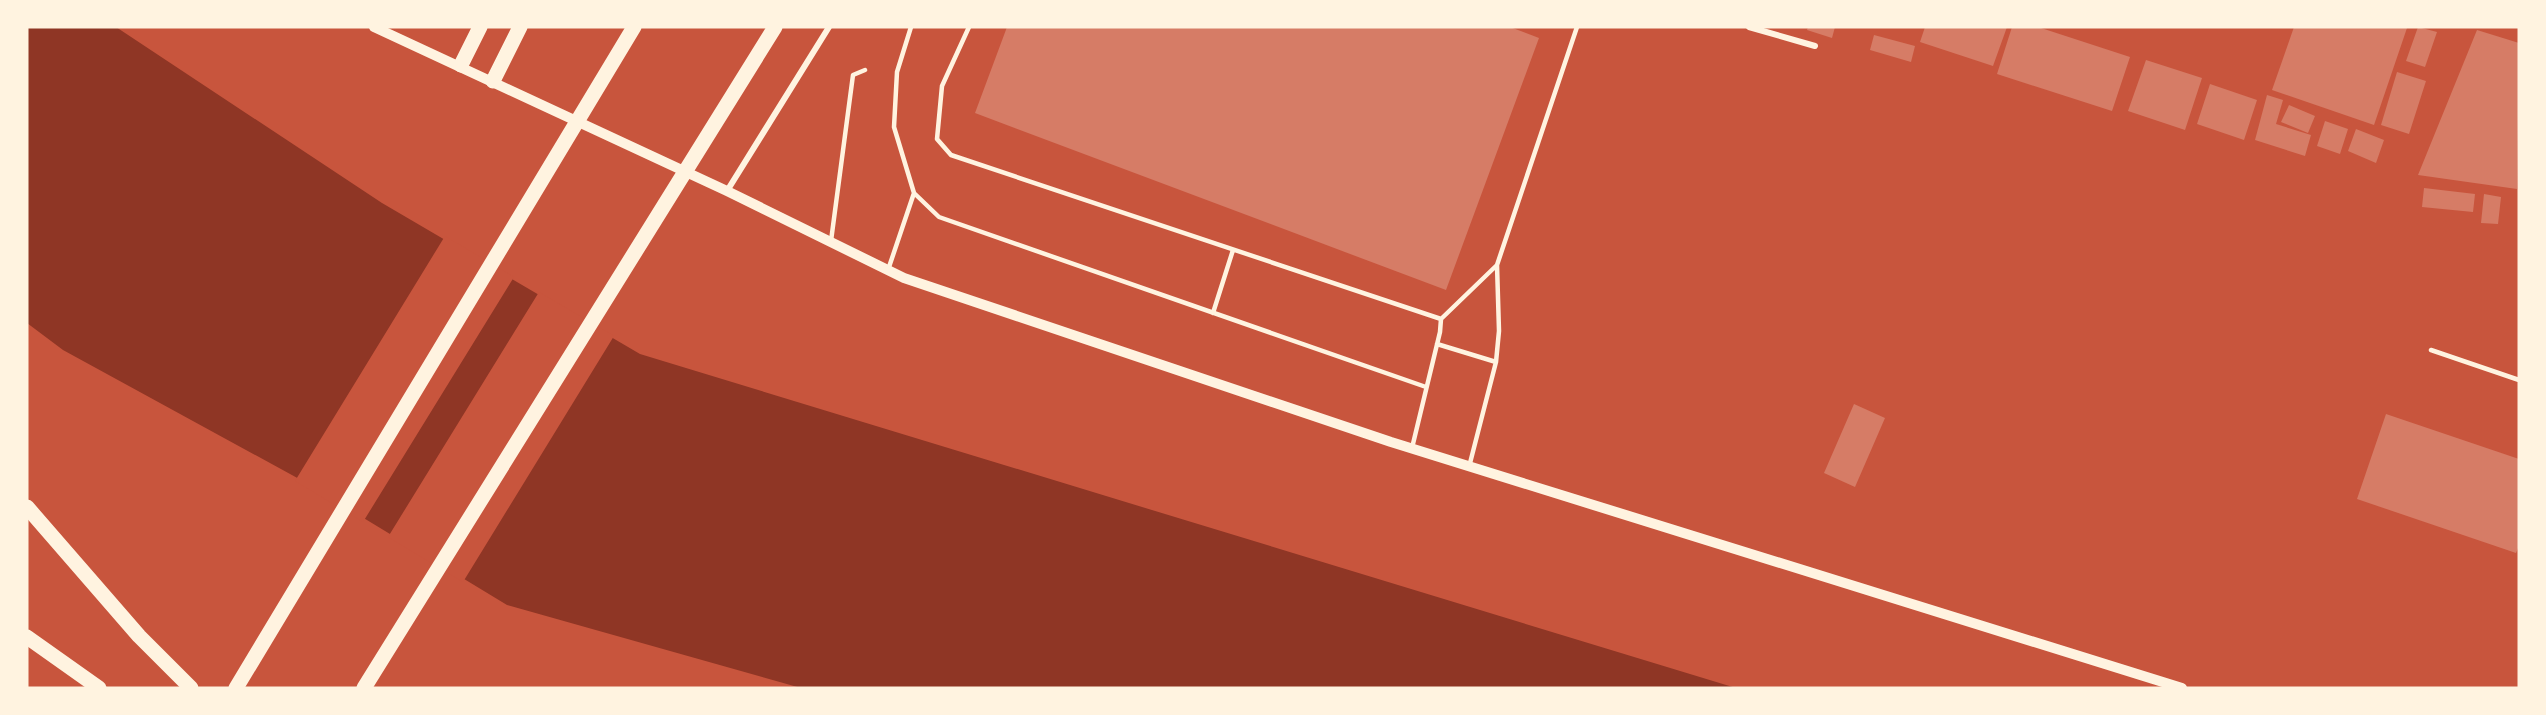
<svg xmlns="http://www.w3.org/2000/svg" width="2546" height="715" font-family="Jost,sans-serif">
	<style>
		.water { fill: #8f3625 }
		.pier { fill: #c8553d }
		.building { fill: #d67c66 }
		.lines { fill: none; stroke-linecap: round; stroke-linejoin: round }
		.service { stroke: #fff3e0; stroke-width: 4.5 }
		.minor { stroke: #fff3e0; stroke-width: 6 }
		.tertiary { stroke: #fff3e0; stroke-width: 10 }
		.primary { stroke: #fff3e0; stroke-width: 15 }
	</style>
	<rect width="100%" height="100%" fill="#c8553d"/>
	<path class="water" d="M27 27H116L382 203 640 354 1736 688H801L507 605 301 480 63 350 27 323Z"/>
	<path class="pier" d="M445 236 514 277 363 522 295 481Z
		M539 292 614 336 463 582 388 537Z"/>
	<path class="building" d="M1007 27H1510L1539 38 1446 290 975 113Z
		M1808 27H1835L1832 38 1807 30Z
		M1925 27H2007L1993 66 1920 42Z
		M2012 27H2038L2130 57 2112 111 1997 74Z
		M2294 27 2407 28 2374 125 2272 90Z
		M2418 27 2437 32 2425 67 2406 61Z
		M2477 30 2519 43 2517 189 2418 175Z
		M1874 35 1915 46 1911 62 1870 50Z
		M2146 60 2202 78 2185 130 2128 111Z
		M2397 72 2426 81 2409 134 2381 125Z
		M2210 84 2257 100 2244 140 2197 124Z
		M2267 95 2283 100 2276 124 2311 135 2305 156 2255 140Z
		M2289 105 2315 116 2308 133 2281 122Z
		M2325 121 2348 129 2340 154 2317 146Z
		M2356 129 2384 140 2376 163 2348 151Z
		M2424 188 2475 194 2473 212 2422 207Z
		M2484 194 2501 197 2498 224 2481 223Z
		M1854 404 1885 418 1855 487 1824 473Z
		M2386 414 2519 459V546L2516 553 2357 499Z"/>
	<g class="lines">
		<path class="service" d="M969 27 942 86 937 139 951 155 1441 319
			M914 193 939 217 1426 387
			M831 241 853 75 865 70
			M888 270 914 193 894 127 897 72 911 27
			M1213 313 1233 250
			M1437 344 1496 362
			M2431 350 2519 380
			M1412 448 1440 332 1441 319 1497 265
			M1469 467 1496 362 1499 331 1497 265 1577 27"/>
		<path class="minor" d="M1749 27 1815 46
			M727 191 829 27"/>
		<path class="tertiary" d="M374 27 727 191 904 278 1391 442 2182 688"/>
		<path class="primary" d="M461 65 480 27
			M493 81 520 27
			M27 507 139 636 191 688
			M27 637 99 688
			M236 688 634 27
			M364 688 775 27"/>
	</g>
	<rect width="2546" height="715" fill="none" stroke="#fff3e0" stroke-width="57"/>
</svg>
